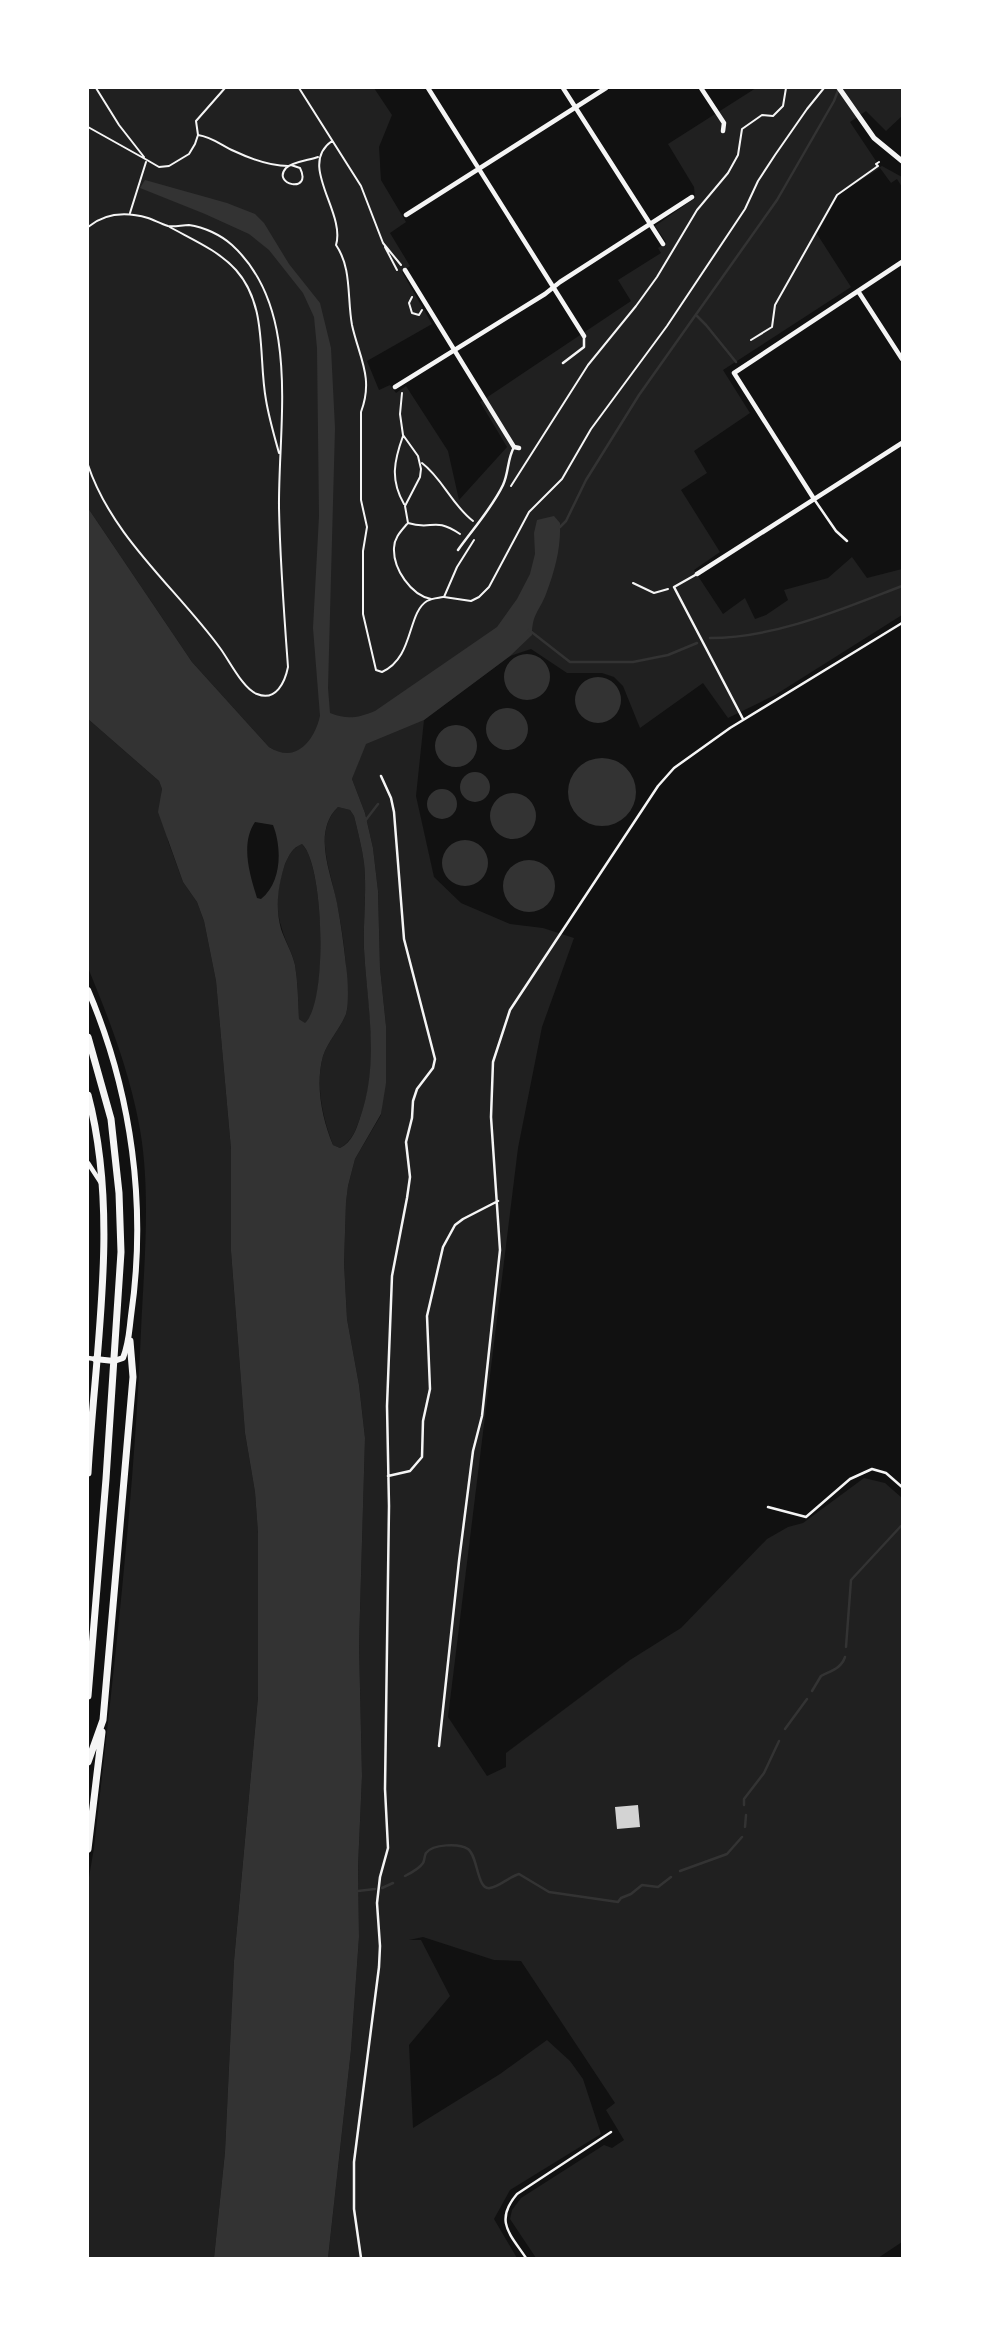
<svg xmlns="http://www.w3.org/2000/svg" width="990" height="2346" font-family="'Titillium Web',sans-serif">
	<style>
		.green { fill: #202020 }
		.water { fill: #333; fill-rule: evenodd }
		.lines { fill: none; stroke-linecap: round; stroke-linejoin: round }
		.stream { stroke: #333; stroke-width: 2.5 }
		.building { fill: #d3d3d3 }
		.path { stroke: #f5f5f5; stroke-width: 2 }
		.service { stroke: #f5f5f5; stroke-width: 2.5 }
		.minor { stroke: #f5f5f5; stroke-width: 4.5 }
		.tertiary { stroke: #f5f5f5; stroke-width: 5 }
		.secondary { stroke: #f5f5f5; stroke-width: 6 }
		.trunk { stroke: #f5f5f5; stroke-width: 7 }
	</style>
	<rect width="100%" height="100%" fill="#111"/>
	<path class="green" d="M88 88H374L392 115 379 147 381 180 406 222 390 233 410 266 402 272 432 324 367 361 379 390 390 385 396 393 406 386 448 451 459 500 507 447 480 402 631 301 618 280 661 253 658 248 666 242 655 226 695 198 694 187 668 144 756 88H902V116L886 131 866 111 850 122 880 167 882 166 902 177V187L897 179 891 183 880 168 839 194 817 234 851 287 723 370 750 413 694 451 707 473 681 490 720 552 694 570 723 614 745 598 755 619 766 615 788 600 784 590 828 578 852 557 867 578 902 569V615L775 695 728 718 703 683 640 728 623 686 614 677 602 673H567L531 649 510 656 424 720 416 796 434 877 461 903 510 924 543 928 574 938 542 1027 518 1148 448 1717 487 1776 506 1767V1753L630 1660 681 1628 767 1539 788 1527 803 1523 864 1478 885 1483 902 1498V2242L878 2258H536L510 2219 512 2210 521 2198 604 2145 612 2148 624 2140 606 2110 615 2103 521 1961 494 1960 423 1937 409 1940H421L450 1996 409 2045 413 2128 500 2074 547 2040 570 2061 583 2079 601 2134 510 2190 494 2219 517 2258H328L351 2050 359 1937 358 1867 362 1776 359 1645 365 1438 359 1385 347 1319 344 1263 346 1202 348 1186 355 1159 381 1115 386 1026 380 968 378 891 373 848 365 813 352 779 365 744 280 754 269 747 192 662 88 508Z
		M88 719 159 781 162 789 161 798 168 841 183 882 197 902 204 921 216 981 231 1149V1251L245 1433 255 1492 258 1533V1697L234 1961 225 2152 214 2258H88V1883L94 1848C113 1676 134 1504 141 1331 144 1263 152 1186 138 1119 128 1068 108 1016 88 968Z
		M338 807 350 810 354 816C358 832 362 848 364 863 367 891 363 921 364 949 367 1006 381 1062 360 1118 356 1130 352 1141 340 1148L333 1145C323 1119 315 1085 323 1056 328 1041 340 1029 346 1014 348 1008 347 1000 347 993 347 956 341 919 332 882 326 857 317 828 338 807Z
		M302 844C324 864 328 1003 306 1024L299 1019C298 1001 298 984 295 965 292 952 285 941 282 929 275 909 277 889 283 870 287 859 290 849 302 844Z"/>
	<path class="water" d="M145 180 227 203 255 214 264 223 289 264 320 303 331 348 335 428 328 688 330 713C348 720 357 718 375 711L497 627 517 599 530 574 535 554 534 533 537 520 554 516 560 523C561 548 555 570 546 594 539 612 532 614 532 635L510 656 424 720 366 744 352 779 365 813 373 848 378 891 380 968 386 1026V1083L381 1114 355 1159 348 1186 346 1202 344 1263 347 1319 359 1385 365 1438 359 1645 362 1776 358 1867 359 1937 351 2050 328 2258H214L225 2152 234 1961 258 1697V1533L255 1492 245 1433 231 1251V1149L216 981 204 921 197 902 183 882 158 812 162 789 159 781 88 719V508L192 662 269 747C295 764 314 742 320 716L313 628 319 516 317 348 314 317 303 293 269 250 249 234 205 214 140 188ZM338 807 350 810 354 816C358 832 362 848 364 863 367 891 363 921 364 949 367 1006 380 1062 360 1118 356 1130 352 1142 340 1148L333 1145C322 1119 315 1085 323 1056 328 1041 340 1029 346 1014 349 1005 348 977 346 966 344 946 341 924 337 903 331 873 312 832 338 807ZM255 822 273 825C282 848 282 882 261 899L257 898C250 875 240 844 255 822ZM302 844C324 864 328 1003 305 1023L299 1019C298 1001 298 983 295 965 292 952 285 941 281 929 275 907 278 886 285 864 289 855 292 848 302 844Z
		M504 677a23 23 0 1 1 46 0a23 23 0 1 1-46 0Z
		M575 700a23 23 0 1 1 46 0a23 23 0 1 1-46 0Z
		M486 729a21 21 0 1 1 42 0a21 21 0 1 1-42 0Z
		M435 746a21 21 0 1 1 42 0a21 21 0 1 1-42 0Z
		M568 792a34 34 0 1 1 68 0a34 34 0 1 1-68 0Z
		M460 787a15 15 0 1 1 30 0a15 15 0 1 1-30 0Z
		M427 804a15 15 0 1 1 30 0a15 15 0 1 1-30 0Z
		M490 816a23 23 0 1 1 46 0a23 23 0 1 1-46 0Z
		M442 863a23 23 0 1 1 46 0a23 23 0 1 1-46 0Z
		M503 886a26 26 0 1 1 52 0a26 26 0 1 1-52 0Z"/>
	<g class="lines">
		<path class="stream" d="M697 316 706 325 736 362
			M560 527 566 521 586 480 639 395 777 200 834 101 839 88
			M529 630 570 662H633L668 655 697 643
			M710 638C776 638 842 609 902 586
			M365 821 378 804
			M846 1647 851 1580 901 1526
			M812 1691 821 1676C830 1671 841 1669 845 1657
			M785 1729 807 1699
			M744 1805V1799L764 1773 779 1741
			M745 1827 746 1815
			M680 1871 727 1854 742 1837
			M405 1876C411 1873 419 1869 423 1863 425 1860 424 1856 426 1853 433 1844 459 1843 468 1849 478 1856 477 1891 490 1888 499 1887 509 1877 519 1874L549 1892 618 1902 621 1898 631 1894 642 1885 658 1887 671 1877
			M382 1888 393 1883
			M358 1891 375 1889"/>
	</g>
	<path class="building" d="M638 1805 640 1827 617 1829 615 1807Z"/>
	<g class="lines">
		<path class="path" d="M96 88 119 125 144 157
			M299 88 361 186 383 243 401 265
			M88 127 147 160 159 167 169 166 189 154 195 144 198 135 196 121 225 88
			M198 135C212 137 221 145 234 151 251 159 270 166 288 166
			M332 141C297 165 346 212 336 245 352 268 347 298 352 325 359 357 374 378 361 412V500L367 527 363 551V614L376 670 382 672C414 658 407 613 427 601 432 598 438 598 443 597
			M291 165 300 168C313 194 271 185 286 168 292 162 310 160 318 157
			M130 213 146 162
			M168 226C191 239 218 250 236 270 268 306 258 357 266 400 269 418 274 435 279 453
			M88 227C105 213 127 212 148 218 154 220 161 224 168 226 175 227 182 225 189 225 204 227 221 235 232 245 302 309 278 423 279 508 280 561 284 614 288 667 285 682 276 702 257 694 243 689 229 660 220 648 176 588 112 537 88 465
			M385 247 397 270
			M412 297 409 303 412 313 419 315 422 310
			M751 340 772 327 775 305 837 195 878 166 876 164 879 162
			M402 393 400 414 403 435 418 456 421 469 420 477 405 506 408 523C433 531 433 516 460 534
			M403 436C394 461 390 480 404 504
			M422 463C443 479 451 504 473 521
			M511 486 588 365 636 306 657 277 697 210 728 173 738 155 742 129 762 115 773 116 783 106 786 88
			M407 524C401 531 394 538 394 548 393 569 411 595 431 599
			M474 540 457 567 444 597 471 601 479 597 489 587 529 512 562 479 591 429 667 326 745 209 758 181 775 155 807 109 824 88
			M633 583 654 593 668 589"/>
		<path class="service" d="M563 363 584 347V336
			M814 499 836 531 847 541
			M458 550C473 529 492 508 503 485 509 472 507 460 514 447
			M697 574 674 587 743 719
			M388 1476 410 1471 422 1457 423 1421 430 1389 427 1316 443 1247 455 1225 463 1219 498 1201
			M768 1507 806 1517 850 1479 872 1469 886 1473 902 1487
			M439 1746 459 1561 473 1451 482 1416 500 1250 491 1117 493 1062 510 1010 658 786 674 768 730 728 902 623
			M361 2258 354 2209V2162L379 1967 380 1946 377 1903 380 1877 388 1848 385 1789 389 1506 387 1406 392 1276 407 1198 410 1177 406 1142 412 1118 413 1101 417 1089 433 1068 435 1059 404 939 394 812 391 798 381 776
			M526 2258C510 2234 494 2221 517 2194L611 2132"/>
		<path class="minor" d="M428 88 584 336
			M563 88 663 244
			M701 88 724 123 723 131
			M406 215 606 88
			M405 270 514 447 519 448
			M858 291 902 359
			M395 387 545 294 560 282 692 197
			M814 499 734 373 902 262
			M697 574 902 443
			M88 1163 101 1183
			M88 1358 95 1359"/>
		<path class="tertiary" d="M839 88 874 138 902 161"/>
		<path class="secondary" d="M88 990C132 1093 147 1206 131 1316 129 1332 129 1343 123 1358L114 1361 95 1359"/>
		<path class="trunk" d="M88 1037 111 1119 119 1193 121 1252 106 1479 88 1696
			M88 1095C120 1216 95 1349 88 1473
			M88 1762 103 1720 133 1377 130 1341
			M88 1849 102 1732"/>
	</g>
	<rect width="990" height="2346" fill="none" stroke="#ffffff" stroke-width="178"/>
</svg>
